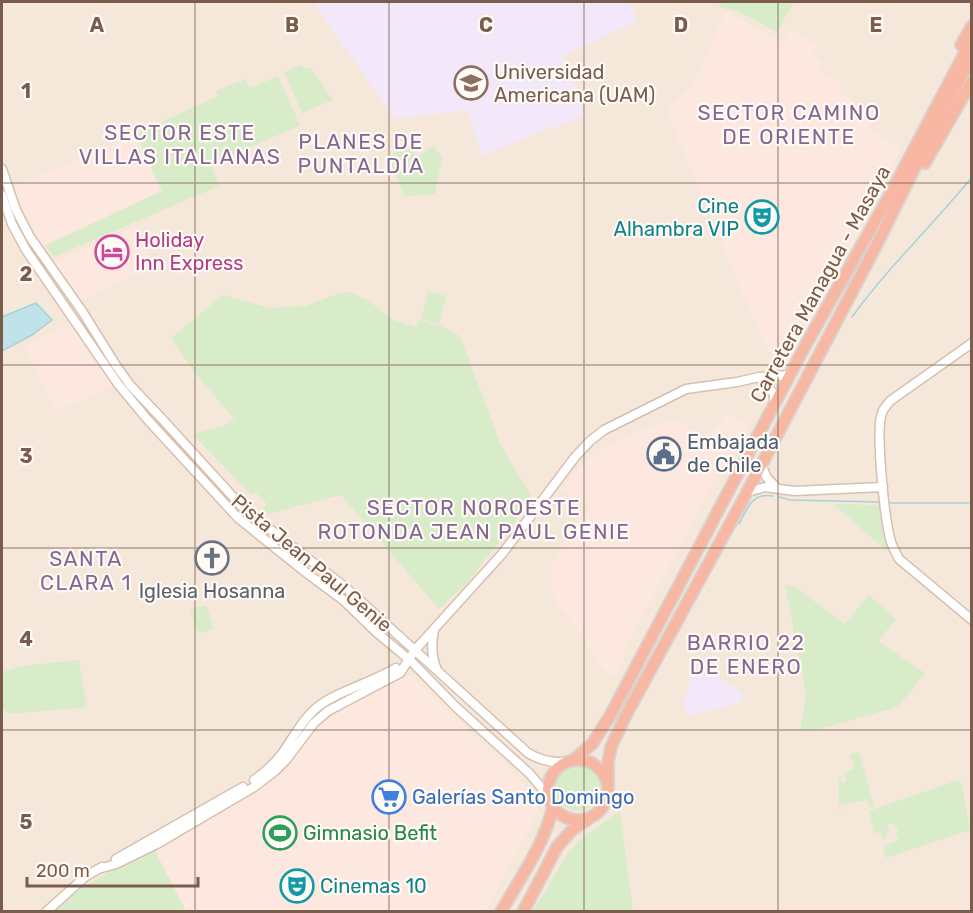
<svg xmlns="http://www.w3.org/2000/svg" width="973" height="913" font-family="Rubik,sans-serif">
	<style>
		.residential { fill: #f5e8da }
		.commercial { fill: #fde8e0 }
		.education { fill: #f3e8fa }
		.green { fill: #d8ecc9 }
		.water { fill: #bfe3e8; stroke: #a5d3da; stroke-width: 1.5 }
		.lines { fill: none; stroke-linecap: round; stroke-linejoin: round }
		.stream { stroke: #a5d3da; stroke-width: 1.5 }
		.secondary-casing { stroke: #d6c0b0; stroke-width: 11 }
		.highway-casing { stroke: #dad1cd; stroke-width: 14 }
		.secondary { stroke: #fff; stroke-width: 8 }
		.highway { stroke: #f7b7a3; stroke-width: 10 }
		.grid { fill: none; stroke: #7a5c4d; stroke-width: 1.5; stroke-opacity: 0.55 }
		.labels { text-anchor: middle; stroke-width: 4.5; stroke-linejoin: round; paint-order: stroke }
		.education-label { font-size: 20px; fill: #785e54; stroke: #fffaf3; text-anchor: start }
		.culture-label { font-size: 20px; fill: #0d838f; stroke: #fffaf3; text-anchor: end }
		.hotel-label { font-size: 20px; fill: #b23c85; stroke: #fffaf3; text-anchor: start }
		.street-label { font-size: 20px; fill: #7a5c4d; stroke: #fffaf3 }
		.service-label { font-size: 20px; fill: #4e5e75; stroke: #fffaf3; text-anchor: start }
		.worship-label { font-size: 20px; fill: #5b616d; stroke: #fffaf3 }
		.shop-label { font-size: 20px; fill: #366cbe; stroke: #fffaf3; text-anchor: start }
		.leisure-label { font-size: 20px; fill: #27864d; stroke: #fffaf3; text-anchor: start }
		.neighbourhood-label { font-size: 21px; letter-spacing: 1.5px; fill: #846695; stroke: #fffaf3 }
		.grid-label { font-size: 20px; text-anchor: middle; font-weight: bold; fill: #7a5c4d; stroke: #fffaf3; stroke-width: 4.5; stroke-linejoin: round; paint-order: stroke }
	</style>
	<rect width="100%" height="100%" fill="#fdf6ec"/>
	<path class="residential" d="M2 2H971V911L2 912Z"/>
	<path class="commercial" d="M726 11 783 42 791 30 817 45 811 56 822 61 818 70 843 85 839 93 859 105 857 109 865 114 863 119 869 123 867 127 901 149 790 367 776 359 765 346 666 110 694 83Z
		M135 135 160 191 43 245 37 236 22 208 14 187Z
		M135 227 153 266 85 299 82 300 78 297 54 263Z
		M74 319 118 383 90 397 57 410 24 348Z
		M727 415 750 424 719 472 624 650V661L613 678 598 663 577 627 554 602 552 567 571 529 592 508 562 489 581 465 615 442 671 418 705 437Z
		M410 675 497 757 523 784 536 801 538 812 486 911H186L154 849 252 793 285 766 318 723 347 705 371 695Z"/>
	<path class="education" d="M313 2H630L637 21 563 56 585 116 532 135 482 156 467 110 395 119Z
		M695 665 735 688 742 694 743 700 737 704 687 716 684 701Z"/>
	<path class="green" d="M723 2H794L777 32 739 12 723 8 717 5Z
		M300 65 304 68 312 69 333 100 302 113 284 72Z
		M278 76 300 125 211 165 219 186 54 257 45 246 162 191 136 134 218 96 216 91 245 79 250 88Z
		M407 143 417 157 434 146 442 158 435 194 404 196 396 174 387 158Z
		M428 291 446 296 439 324 421 319Z
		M350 292 369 301 393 320 416 327 419 320 441 326 460 336 502 448 533 499 467 583 439 609 341 495 268 514 263 510 266 503 255 492 251 495 193 434 226 425 234 418 198 377 171 338 223 295 270 308 305 306 335 295Z
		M833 504 880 505 887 551Z
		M785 584 796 587 844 624 869 595 896 619 878 641 925 673 901 703 894 708 816 730H800L804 712 805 690Z
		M206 605 214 628 199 634 190 610Z
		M79 660 87 707 10 714 2 709V672L21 666Z
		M859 752 874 807 870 808 867 800 842 805 840 806 841 816C838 802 838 790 840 775L842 783 847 781 844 773 854 768 850 754Z
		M555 788a23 23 0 1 1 46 0a23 23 0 1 1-46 0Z
		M958 780 962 785 970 830 886 858 883 846 898 840 895 832 899 830 897 827H895L893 823 887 825 889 830 886 832 887 836 886 837V839L883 840 880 832 875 834 869 811Z
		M620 811 633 911H533L568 853 579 841Z
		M154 849 186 911 54 912C82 883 119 867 154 849Z"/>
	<path class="water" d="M36 303 52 320 32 335 2 351V317Z"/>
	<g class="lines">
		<path class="stream" d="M852 317C888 267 933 225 972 177
			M779 497 790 500 880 502
			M890 503H972
			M739 524C748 508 752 492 773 496"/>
		<defs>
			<path id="secondary" d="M2 169 16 210 30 237 82 311 117 367 130 385 163 420 245 510 345 587 528 753C541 761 552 763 566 762
				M2 195 12 224 26 250 118 384 147 419 238 518 304 571 343 600 375 631 412 662 456 707 530 774 549 797
				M972 343 890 401C887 405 883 409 882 413 875 431 885 522 891 542 893 548 896 553 899 559L972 620
				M759 377 774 394V403
				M761 464 767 478 777 488
				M747 492 765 487 794 491 883 487
				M434 630C431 644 431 656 437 670
				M254 780C264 773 273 765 281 755 292 740 300 723 314 710 333 692 372 683 396 668
				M116 859 243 787
				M98 869 116 864 157 844 254 787 275 771 286 760 314 723 328 711 400 673 415 650 502 554 575 457 590 441 604 430 686 389 737 382 759 377 790 375
				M46 912 86 876 102 867"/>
			<path id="highway" d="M961 45 972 26
				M925 163 972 81
				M548 790a30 30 0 1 1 60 0a30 30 0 1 1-60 0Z
				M572 761 592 744 610 716 804 348 886 202 972 39
				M608 785V762L611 747 626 715 744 498 876 246 943 111 972 58
				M501 912C520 878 545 844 553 806
				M523 912 557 847 572 830 587 820"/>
		</defs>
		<use href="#secondary" class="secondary-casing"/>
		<use href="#highway" class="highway-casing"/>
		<use href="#secondary" class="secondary"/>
		<use href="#highway" class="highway"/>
	</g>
	<path class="grid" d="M195 2V912M389 2V912M584 2V912M778 2V912M2 183H972M2 365H972M2 548H972M2 730H972"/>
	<defs>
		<symbol id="university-ring" viewBox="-11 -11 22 22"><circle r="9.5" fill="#fffaf3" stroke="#8d6e63" stroke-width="1.5"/><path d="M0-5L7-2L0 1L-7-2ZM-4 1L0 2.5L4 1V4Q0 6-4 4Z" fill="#8d6e63"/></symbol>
		<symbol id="theatre-ring" viewBox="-11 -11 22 22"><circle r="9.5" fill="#fffaf3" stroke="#0f9aa8" stroke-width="1.5"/><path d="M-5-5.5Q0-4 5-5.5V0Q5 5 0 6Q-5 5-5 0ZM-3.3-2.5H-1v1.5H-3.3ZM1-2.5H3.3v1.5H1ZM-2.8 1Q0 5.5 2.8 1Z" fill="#0f9aa8"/></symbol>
		<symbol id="hotel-ring" viewBox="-11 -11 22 22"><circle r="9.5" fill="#fffaf3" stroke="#d1479c" stroke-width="1.5"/><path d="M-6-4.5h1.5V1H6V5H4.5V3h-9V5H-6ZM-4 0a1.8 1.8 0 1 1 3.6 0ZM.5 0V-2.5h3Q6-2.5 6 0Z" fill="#d1479c"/></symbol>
		<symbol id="civic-ring" viewBox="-11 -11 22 22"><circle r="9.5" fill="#fffaf3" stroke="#5c6f8a" stroke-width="1.5"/><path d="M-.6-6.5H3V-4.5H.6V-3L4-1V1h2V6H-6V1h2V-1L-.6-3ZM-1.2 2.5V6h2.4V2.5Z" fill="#5c6f8a"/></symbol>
		<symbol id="church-ring" viewBox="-11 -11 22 22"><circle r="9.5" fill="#fffaf3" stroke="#6b7280" stroke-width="1.5"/><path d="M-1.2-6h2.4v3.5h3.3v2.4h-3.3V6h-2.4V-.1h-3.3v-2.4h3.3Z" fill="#6b7280"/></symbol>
		<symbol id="supermarket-ring" viewBox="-11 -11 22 22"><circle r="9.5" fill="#fffaf3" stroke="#3f7fe0" stroke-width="1.5"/><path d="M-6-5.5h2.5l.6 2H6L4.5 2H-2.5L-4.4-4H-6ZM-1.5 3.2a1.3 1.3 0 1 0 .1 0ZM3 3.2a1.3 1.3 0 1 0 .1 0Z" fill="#3f7fe0"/></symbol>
		<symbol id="stadium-ring" viewBox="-11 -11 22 22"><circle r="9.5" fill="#fffaf3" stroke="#2e9e5b" stroke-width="1.5"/><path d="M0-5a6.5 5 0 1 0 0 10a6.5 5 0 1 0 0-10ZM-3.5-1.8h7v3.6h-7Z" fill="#2e9e5b"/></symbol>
	</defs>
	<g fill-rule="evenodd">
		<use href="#university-ring" x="452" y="64" width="38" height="38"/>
		<use href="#theatre-ring" x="743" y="198" width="38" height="38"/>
		<use href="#hotel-ring" x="93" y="233" width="38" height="38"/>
		<use href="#civic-ring" x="645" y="435" width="38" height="38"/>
		<use href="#church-ring" x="193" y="539" width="38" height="38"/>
		<use href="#supermarket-ring" x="370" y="778" width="38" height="38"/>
		<use href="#stadium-ring" x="261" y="814" width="38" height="38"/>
		<use href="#theatre-ring" x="278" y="867" width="38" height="38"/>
	</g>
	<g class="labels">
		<g class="education-label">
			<text x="494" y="79">Universidad<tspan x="494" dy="23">Americana (UAM)</tspan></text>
		</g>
		<g class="culture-label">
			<text x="739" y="213">Cine<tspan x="739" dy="23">Alhambra VIP</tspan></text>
			<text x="320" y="893" text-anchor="start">Cinemas 10</text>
		</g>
		<g class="hotel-label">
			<text x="135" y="247">Holiday<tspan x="135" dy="23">Inn Express</tspan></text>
		</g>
		<g class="street-label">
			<text transform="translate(820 284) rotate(-61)" y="7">Carretera Managua - Masaya</text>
			<text transform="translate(312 563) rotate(40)" y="7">Pista Jean Paul Genie</text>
		</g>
		<g class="service-label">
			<text x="687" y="449">Embajada<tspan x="687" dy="23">de Chile</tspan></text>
		</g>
		<g class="worship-label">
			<text x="212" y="598">Iglesia Hosanna</text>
		</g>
		<g class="shop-label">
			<text x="412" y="804">Galerías Santo Domingo</text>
		</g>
		<g class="leisure-label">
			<text x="303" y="840">Gimnasio Befit</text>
		</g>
		<g class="neighbourhood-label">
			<text x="789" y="120">SECTOR CAMINO<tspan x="789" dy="24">DE ORIENTE</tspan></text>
			<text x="180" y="140">SECTOR ESTE<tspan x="180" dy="24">VILLAS ITALIANAS</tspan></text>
			<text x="361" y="149">PLANES DE<tspan x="361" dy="24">PUNTALDÍA</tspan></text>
			<text x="474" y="515">SECTOR NOROESTE<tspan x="474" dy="24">ROTONDA JEAN PAUL GENIE</tspan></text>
			<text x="86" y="566">SANTA<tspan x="86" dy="24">CLARA 1</tspan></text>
			<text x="746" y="650">BARRIO 22<tspan x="746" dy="24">DE ENERO</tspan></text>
		</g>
	</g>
	<g class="grid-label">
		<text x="97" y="32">A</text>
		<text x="292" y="32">B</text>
		<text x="486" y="32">C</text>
		<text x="681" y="32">D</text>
		<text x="876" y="32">E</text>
		<text x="26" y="98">1</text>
		<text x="26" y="281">2</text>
		<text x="26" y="463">3</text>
		<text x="26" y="646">4</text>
		<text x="26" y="829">5</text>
	</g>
	<rect width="973" height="913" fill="none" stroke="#7a5c4d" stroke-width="6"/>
	<path d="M27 877v9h171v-9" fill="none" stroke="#7a5c4d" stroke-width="3"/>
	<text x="36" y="877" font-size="18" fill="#7a5c4d" stroke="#fffaf3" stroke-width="4.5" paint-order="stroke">200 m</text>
</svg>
